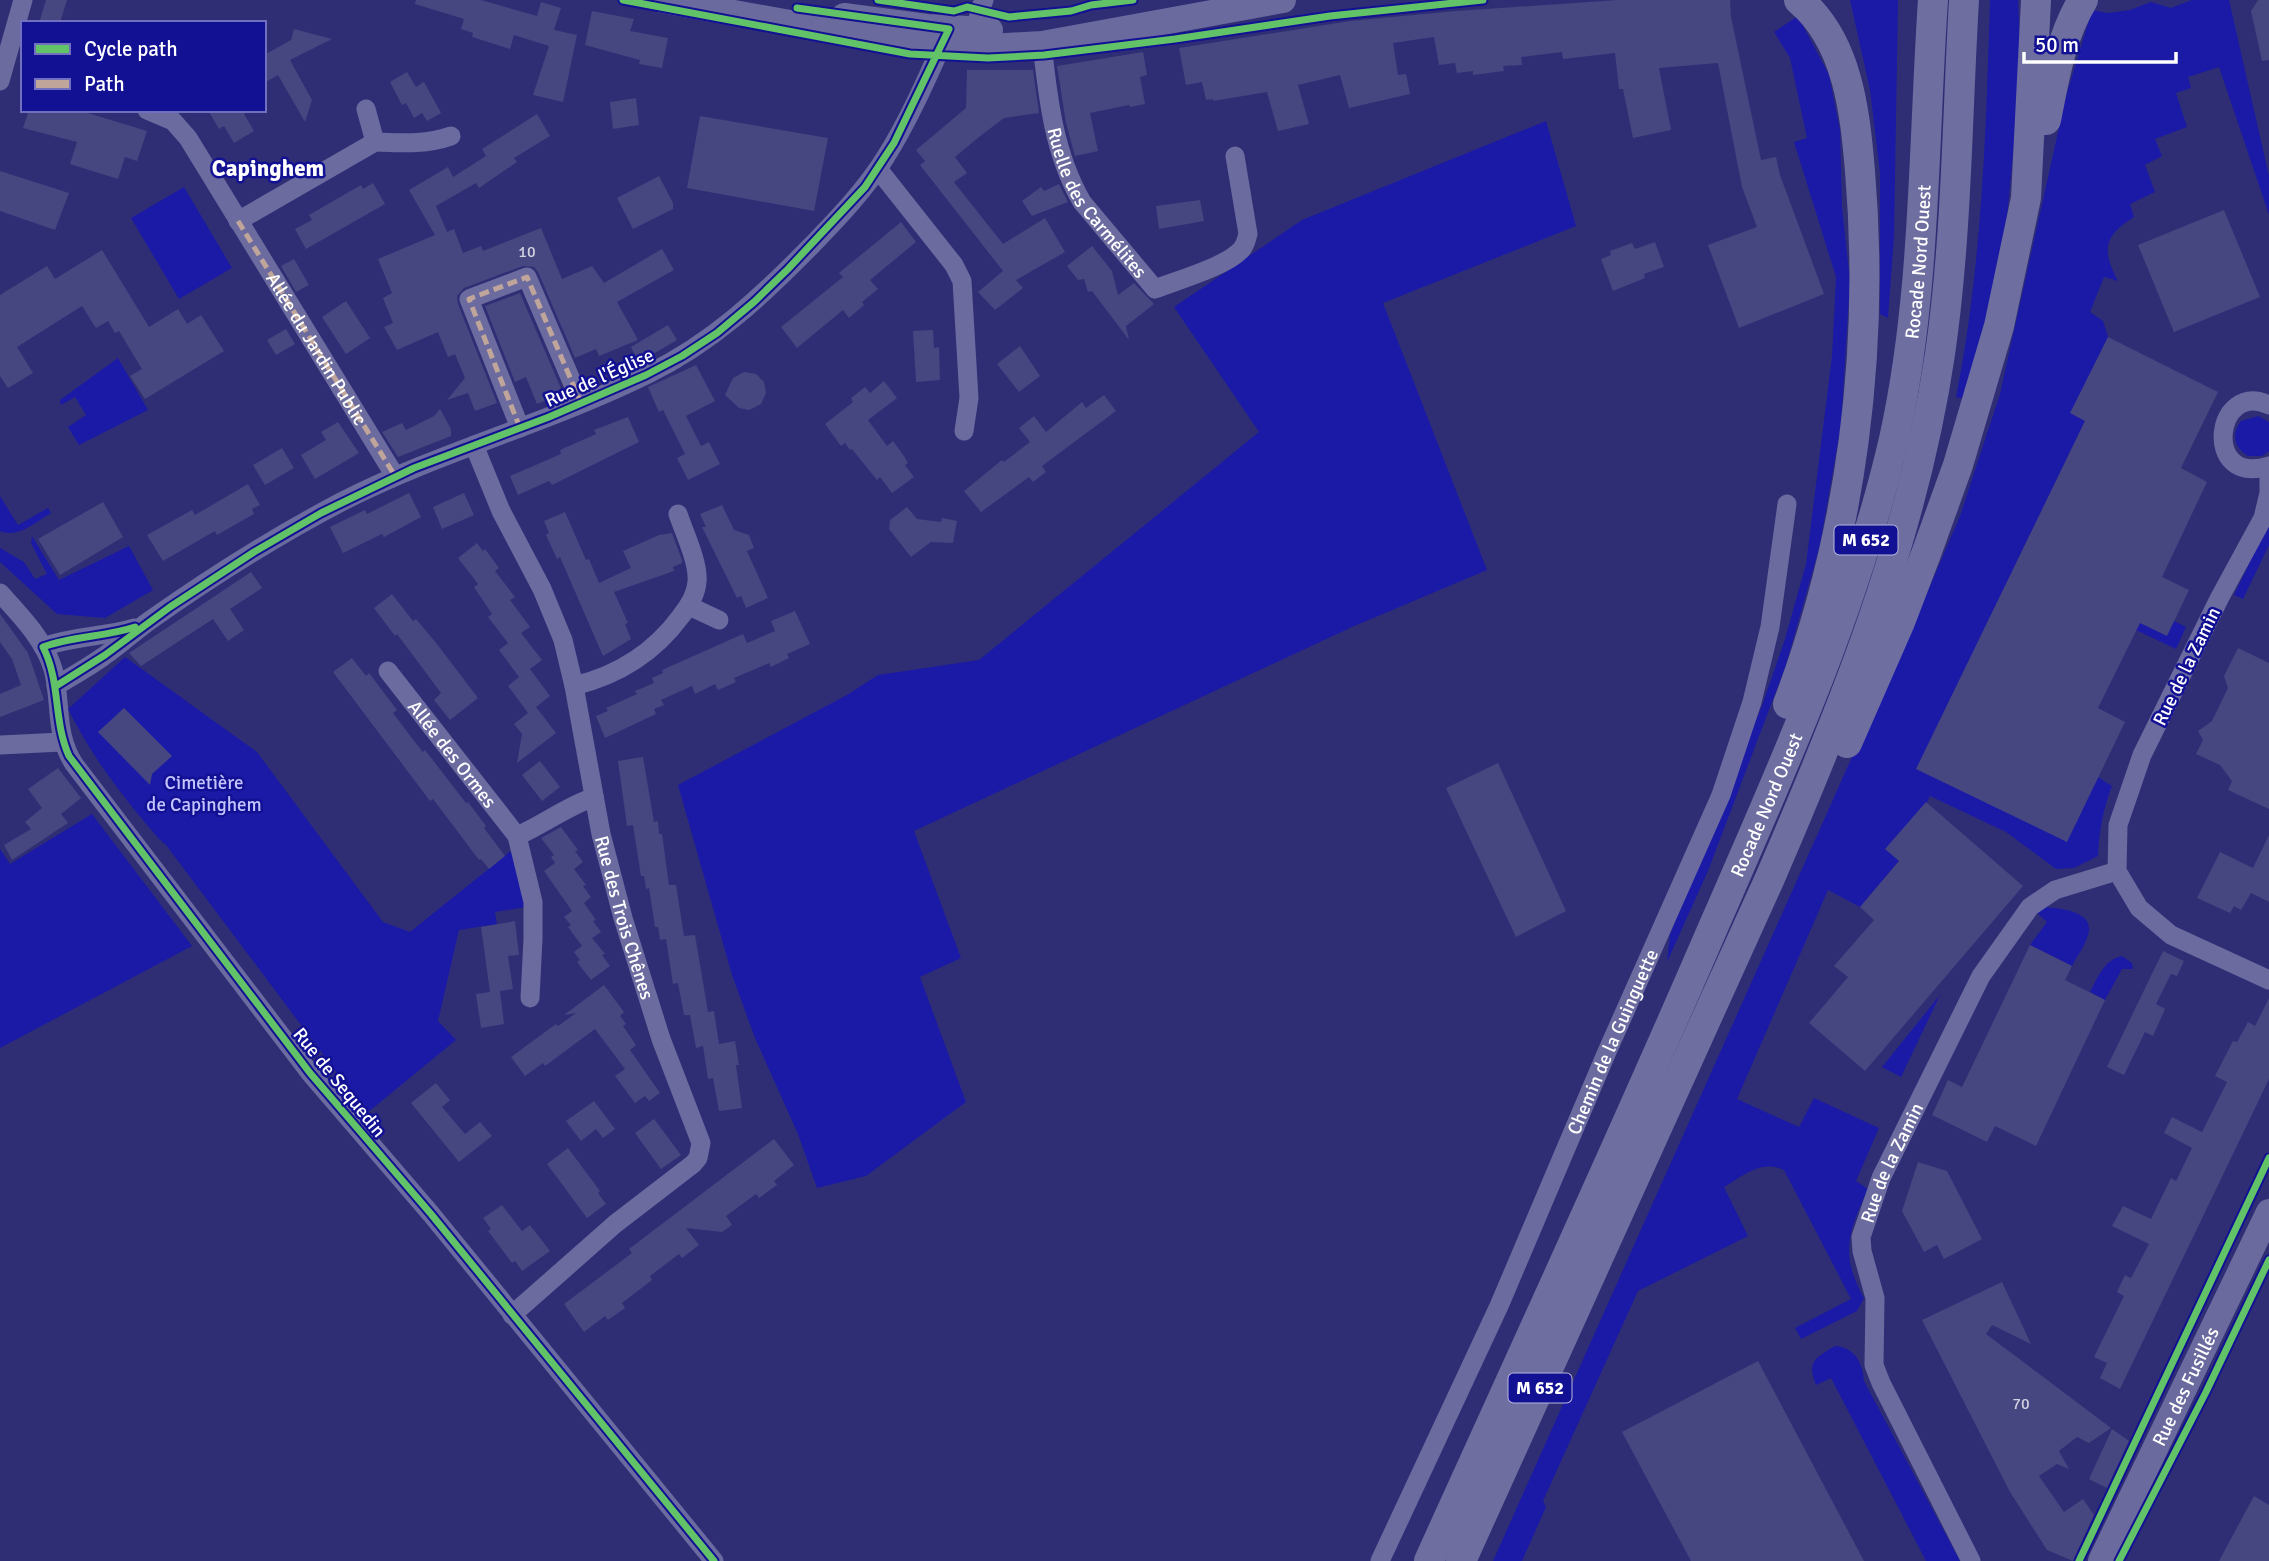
<svg xmlns="http://www.w3.org/2000/svg" width="2269" height="1561" font-family="Signika,sans-serif">
	<style>
		.green { fill: #1b1aa6 }
		.building { fill: #464681 }
		.lines { fill: none; stroke-linecap: round; stroke-linejoin: round }
		.minor { stroke: #6b6ba0; stroke-width: 19 }
		.major { stroke: #6b6a9f; stroke-width: 26 }
		.highway { stroke: #6e6ea0; stroke-width: 30 }
		.quiet { stroke: #c0a59a; stroke-width: 5; stroke-dasharray: 10 5; stroke-linecap: butt }
		.cycleway-casing { stroke: #121093; stroke-width: 11 }
		.cycleway { stroke: #61c268; stroke-width: 7 }
		.labels { text-anchor: middle; stroke-width: 5; stroke-linejoin: round; paint-order: stroke }
		.number-label { font-size: 16px; fill: #d1d1e0 }
		.shield { fill: #121093; stroke: #b8b7df; stroke-width: 2 }
		.shield-label { font-size: 18px; font-weight: bold; fill: #fff }
		.street-label { font-size: 19px; fill: #fff; stroke: #121093 }
		.park-label { font-size: 19px; fill: #c4c5fe; stroke: #121093 }
		.quarter-label { font-size: 23px; font-weight: bold; fill: #fff; stroke: #121093 }
	</style>
	<rect width="100%" height="100%" fill="#2f2e75"/>
	<path class="green" d="M1850 0H1898L1894 236 1888 318 1880 314V173L1870 90Z
		M1990 0H2018L2021 66 2007 218 1992 312 1964 399 1956 397C1982 266 1986 133 1990 0Z
		M2192 0H2229L2269 176V215L2219 67 2188 77 2191 88 2176 93 2187 127 2155 139 2162 156 2145 165 2155 192 2130 204 2134 217C2104 236 2101 249 2118 281L2104 277 2090 312 2103 321 2108 337 2071 413 2085 421 1917 769 2098 777 2112 786C2103 810 2099 831 2098 856L2074 868 2056 869 2006 832 1930 796 1899 861 1860 907 1828 890 1737 1099 1799 1127 1814 1098 1879 1128 1856 1181 1868 1189C1849 1231 1839 1254 1864 1298L1857 1311 1801 1339 1795 1328 1851 1299 1784 1170C1761 1159 1743 1176 1724 1187L1748 1236 1638 1291 1543 1501 1546 1507 1522 1561H1493L1856 748 1898 661 1960 516 2000 394 2066 96 2092 10 2108 13 2130 10 2151 2 2171 8Z
		M1798 16 1829 75 1840 130 1842 207 1850 281 1841 425 1820 545 1786 665 1708 871 1667 962 1670 934 1763 703 1785 639 1806 564 1832 356 1836 277 1794 142 1807 138 1790 58 1774 32Z
		M1546 121 1576 226 1383 303 1487 570 1352 627 914 831 961 958 920 977 966 1102 866 1176 817 1188 798 1134 755 1038 732 975 678 785 847 695 878 675 979 660 1259 432 1174 307 1302 220Z
		M184 187 232 268 179 299 131 218Z
		M118 358 148 410 79 445 68 427 86 415 75 397 61 405 60 400Z
		M2258 416 2269 422V451L2262 456H2248C2234 448 2231 434 2241 421Z
		M0 496 18 525 48 508 51 513C36 522 17 539 0 531Z
		M2269 522V545L2243 599 2234 595Z
		M32 536 59 580 129 546 153 590 105 618 57 614 0 562V548L24 562 35 579 47 574 31 543Z
		M2174 621 2186 627 2176 649 2136 630 2140 623Z
		M125 657 257 752 383 922 410 932 511 851 526 907 495 912 497 924 459 930 438 1021 456 1040 367 1113 166 845 159 839C123 797 93 759 68 709Z
		M92 814 192 946 0 1048V849L10 864Z
		M2043 907C2059 908 2096 911 2088 935 2085 946 2077 956 2072 966L2030 945 2047 922 2035 911Z
		M2122 956 2132 963 2133 969H2122L2105 1000 2090 992C2098 977 2104 960 2122 956Z
		M1940 995 1901 1077 1882 1067Z
		M1835 1346C1855 1347 1863 1364 1864 1381L1960 1561H1926L1831 1378 1816 1385C1806 1360 1816 1358 1835 1346Z"/>
	<path class="building" d="M46 0H67L60 23H39Z
		M416 0H481L537 16 541 2 561 8 554 30 577 35 563 102 533 95 549 46 514 35 510 49 472 37 473 33 461 29 464 19 415 4Z
		M1618 0H1730L1731 17 1761 160 1776 157 1780 175 1824 294 1739 328 1708 245 1757 227 1742 187 1718 63 1659 68 1671 130 1633 138 1623 89H1619L1615 53 1563 59 1562 52 1521 57 1522 65 1503 66 1504 71 1473 75V71L1457 73 1455 63 1439 65 1434 37 1393 43 1398 75 1406 74 1410 94 1349 108 1340 75 1298 85 1309 124 1278 131 1267 92 1213 101V99L1206 100 1202 82 1186 85 1179 48 1350 21 1456 11Z
		M2258 0H2269V60L2262 61 2251 11Z
		M592 11 634 19 630 31 668 38 662 68 639 64 640 60 585 45Z
		M294 29 332 39 290 60 312 100 305 122 278 75 264 83V55L291 40Z
		M1143 52 1147 75 1140 77 1145 104 1130 107 1129 105 1090 113 1098 151 1075 156 1066 123 1057 66Z
		M967 70H1033L1039 113 1004 118 979 137 955 157 967 173 954 182 1003 244 1045 218 1065 252 1016 280 1023 288 995 310 978 292 1003 271 920 165 925 161 916 150 966 108Z
		M407 72 416 87 424 82 441 113 427 121 422 113 414 118 406 103 402 105 390 82Z
		M636 98 639 125 613 129 610 102Z
		M29 110H78L147 131 137 161 125 157 118 179 70 164 77 142 23 128Z
		M208 110H250L244 114 254 131 234 143 224 126 219 129Z
		M537 114 550 136 514 158 517 162 479 188 476 183 436 206 447 232 454 229 463 253 481 246 483 251 541 228 562 279 592 266 604 283 662 249 674 270 617 302 638 340 599 356 596 349 575 358 538 272 534 267 523 266 464 288 457 296 458 304 497 403 475 411 468 393 447 400 465 378 455 354 448 357 438 332 397 350 384 327 393 323 383 298 392 293 378 259 435 235 409 190 448 167 453 177 486 156 482 149Z
		M700 116 828 138 814 211 687 188Z
		M0 171 69 193 55 230 0 211Z
		M659 176 673 203V209L633 229 617 198Z
		M373 183 385 204 306 249 295 229 312 220 309 215 361 185 363 189Z
		M1059 184 1068 202 1032 216 1022 201 1041 187 1044 191Z
		M1200 200 1204 221 1159 229 1156 206Z
		M2224 210 2260 297 2174 332 2138 245Z
		M901 222 916 242 870 280 878 289 862 302 864 305 849 318 843 310 797 348 781 327 843 277 839 273Z
		M1655 242 1664 267 1644 274 1645 278 1613 291 1601 259 1611 255 1610 251 1632 243 1635 249Z
		M1092 246 1112 271 1118 295 1134 283 1154 304 1126 326 1129 340 1092 291 1088 292 1084 279 1078 280 1067 266Z
		M102 250 149 327 178 309 187 324 201 315 224 351 145 399 130 376 142 369 119 331 115 333 108 321 96 328 82 306 17 347 33 373 8 388 0 376V295L47 266 55 279Z
		M294 259 309 285 296 292 281 266Z
		M520 293 563 393 537 404 526 377 515 382 485 306Z
		M346 301 370 338 346 354 322 317Z
		M668 325 677 340 648 357 649 360 638 365V361L631 347Z
		M286 329 295 344 276 355 267 340Z
		M933 330 934 348 939 347 940 380 916 382 913 331Z
		M2108 337 2218 392 2181 468 2207 482 2162 577 2189 590 2167 636 2140 623 2098 708 2125 722 2067 842 1916 769 2085 421 2070 413Z
		M1020 346 1040 376 1019 392 997 364Z
		M696 365 715 401 686 416 701 446 709 442 720 464 688 480 677 458 685 454 663 410 659 412 648 387Z
		M744 372 756 374 764 382 766 393 761 404 749 410 739 408 725 395 733 378Z
		M884 381 897 398 868 420 887 446 893 441 904 456 908 463 905 465 914 477 892 493 880 477 877 480 852 449 850 450 845 443 841 446 825 424 853 402 851 398 865 387 870 393Z
		M1104 395 1116 411 1042 466 1046 472 1033 482 1029 477 981 512 964 491 1002 460 1004 462 1030 442 1019 428 1034 416 1046 432 1082 402 1086 408Z
		M440 409 451 429V436L398 457 382 432 402 423 406 430 434 416Z
		M628 417 639 442 552 485 549 481 518 495 510 476 561 454 560 450 596 434 594 430Z
		M338 422 359 453 315 479 301 455 326 440 321 432Z
		M282 448 294 468 265 485 253 465Z
		M248 484 260 505 252 509 254 514 217 535 215 531 163 561 147 535 192 510 195 515Z
		M409 493 421 517 384 537 382 534 343 553 330 527 365 510 367 514Z
		M464 493 474 515 442 529 433 507Z
		M103 502 123 537 60 575 38 539Z
		M722 505 734 530 749 535 754 548 747 551 768 598 746 608 741 596 737 598 702 527H706L700 514Z
		M907 507 917 519 941 522 942 518 957 521 953 543 931 542 911 557 889 529 890 520Z
		M565 512 586 560 589 559 599 583 631 568 623 551 659 535 672 533 682 560V563L673 567 674 571 614 592 628 623 625 624 631 639 603 656 560 557 557 559 546 535 549 533 544 521Z
		M477 543 483 551 485 549 499 568 495 571 515 597 510 600 530 627 521 633 542 660 530 669 550 696 536 707 556 733 517 763 522 734 514 724 528 713 508 686 519 677 499 650 508 643 488 617 492 614 474 587 478 584 458 558Z
		M251 572 262 588 230 609 244 630 228 641 213 619 141 666 129 653Z
		M392 594 413 621 416 619 437 644 478 698 450 720 434 700 441 693 397 634 395 636 374 608Z
		M795 611 810 644 787 654 789 658 771 667 769 663 734 678 736 682 718 690 715 684 695 694 692 686 661 700 664 705 654 709 656 714 605 738 596 716 608 711 606 708 637 694 635 691 654 683 652 678 663 673 662 670 743 634 747 643 775 631 771 621Z
		M0 614 28 653 44 700 0 717V694L21 685 12 659 0 642Z
		M2238 648 2269 663V809L2228 790 2232 781 2220 765 2196 754 2203 740 2198 731 2212 721 2228 688 2224 676Z
		M352 658 366 676 369 673 397 710 393 713 414 741 423 752 425 750 466 803 468 802 486 826 484 828 505 856 489 869 481 859 479 860 433 799 430 801 333 672Z
		M124 708 172 756 152 774 150 785 98 732Z
		M643 757 654 822 658 821 659 834H662L669 885H676L684 936 695 935 708 1012 714 1011 719 1044 735 1041 739 1065H736L742 1108 719 1111 713 1078 708 1079 703 1046 696 1048 690 1015H684L678 983 673 984 666 939 660 940 658 927H655L649 888 646 889 644 876H641L633 825 627 826 618 761Z
		M540 761 560 787 542 801 522 775Z
		M1498 763 1566 911 1516 937 1446 788Z
		M58 768 81 798 61 814 68 823 12 860 4 845 31 829 25 822 42 808 28 789Z
		M1926 802 2023 886 1865 1071 1809 1023 1848 977 1834 966 1874 920 1860 907 1899 861 1885 849Z
		M561 827 578 850 575 851 583 862 574 869 586 885 583 886 591 897 584 903 596 920 593 921 601 932 592 938 605 954 602 955 610 966 591 980 577 962 580 960 574 952 582 946 568 927 571 925 564 917 572 911 544 871 555 863 551 857 554 855 541 838Z
		M2269 835V902L2251 893 2241 910 2234 906 2230 913 2197 898 2220 852 2253 868Z
		M515 921 519 955 508 956 513 989 500 991 504 1024 481 1028 476 994 490 992 481 927Z
		M2030 945 2072 966 2065 980 2105 1000 2036 1146 1995 1126 1987 1142 1932 1115 1948 1080 1962 1087Z
		M2163 951 2184 961 2177 976 2171 974 2156 1004 2165 1009 2153 1036 2145 1032 2124 1075 2107 1067Z
		M604 985 624 1012 620 1016 626 1024 623 1026 636 1045 630 1050 660 1093 649 1101 645 1096 635 1103 615 1076 625 1069 595 1029 545 1066 543 1063 525 1076 511 1057 556 1024 558 1026 576 1013 564 1015Z
		M2269 998V1079L2120 1389 2100 1378 2107 1363 2094 1357 2124 1296 2117 1292 2125 1275 2131 1278 2149 1244 2112 1226 2123 1206 2151 1219 2171 1178 2176 1181 2192 1148 2164 1133 2172 1117 2202 1132 2227 1082 2215 1076 2233 1041 2237 1042 2248 1022 2255 1026Z
		M436 1083 450 1100 442 1107 465 1134 480 1122 492 1136 459 1162 411 1103Z
		M594 1101 615 1129 603 1138 596 1129 581 1141 566 1121Z
		M654 1119 681 1155 661 1169 635 1133Z
		M774 1139 794 1165 774 1181 777 1185 759 1198 756 1194 726 1216 732 1225 722 1232 686 1228 699 1245 682 1258 679 1254 650 1276 652 1280 622 1303 625 1308 608 1320 605 1316 584 1332 564 1304 632 1253 629 1249Z
		M568 1148 600 1191 598 1193 606 1204 587 1218 547 1164Z
		M1918 1162 1947 1171 1982 1239 1944 1259 1937 1245 1924 1252 1902 1211Z
		M502 1205 522 1231 530 1225 550 1251 522 1271 515 1261 512 1263 488 1231 491 1229 483 1218Z
		M2002 1282 2031 1344 1992 1325 1986 1334 2111 1428 2089 1443 2077 1437 2059 1451 2069 1469 2057 1464 2039 1476 2064 1512 2083 1499 2094 1515 2073 1561 2047 1550 2010 1492 1922 1320Z
		M1758 1361 1864 1561H1691L1622 1432Z
		M2112 1429 2129 1441 2107 1488 2089 1479Z
		M2254 1496 2269 1505V1561H2219Z"/>
	<g class="lines">
		<g class="minor">
			<path d="M973 43 980 10 984 0"/>
			<path id="s1" d="M1042 44C1048 99 1054 154 1082 202L1155 289C1178 280 1225 267 1241 250 1246 245 1246 240 1248 234L1235 156"/>
			<path d="M0 81 23 0"/>
			<path id="s2" d="M147 110 173 121 188 138 395 476"/>
			<path d="M375 142C402 143 425 145 451 136"/>
			<path d="M878 169 954 265 962 281 969 398 964 431"/>
			<path d="M238 221 375 142 366 109"/>
			<path d="M2269 405C2215 379 2201 487 2269 466"/>
			<path d="M520 428 469 299 527 277 581 403"/>
			<path id="s3" d="M474 445 501 511 542 589 563 640 574 686 601 834 623 918 661 1039 701 1143 698 1158 693 1164 615 1224 512 1315"/>
			<path d="M2269 466V493L2263 518 2220 597 2142 755 2118 825 2117 871 2139 908 2171 935 2269 980"/>
			<path d="M0 593C20 615 44 639 53 669 62 702 54 733 74 764L310 1073 431 1214 714 1561"/>
			<path d="M689 606 719 620"/>
			<path d="M43 647C73 636 104 637 134 628"/>
			<path id="s4" d="M388 671 517 836 533 902V939L530 998"/>
			<path d="M56 686C72 676 89 667 104 656 120 645 134 632 149 621 211 577 276 536 343 501 441 451 549 423 648 374 712 343 762 296 812 245 838 218 865 190 885 158 909 120 928 76 946 36"/>
			<path d="M574 686C619 675 654 653 681 616 689 606 696 594 697 582 699 563 684 532 678 514"/>
			<path d="M0 745 62 742"/>
			<path d="M517 836C544 824 566 807 594 797"/>
			<path id="s5" d="M1380 1561 1499 1306 1606 1054 1721 795 1752 702 1770 627 1787 504"/>
			<path id="s6" d="M1971 1561 1881 1383 1874 1365 1875 1298 1862 1251 1861 1237 1881 1178 1981 976 2030 907 2055 890 2117 871"/>
		</g>
		<g class="major">
			<path d="M662 0 889 41 972 48 1042 44 1283 0"/>
			<path d="M844 16 927 27 990 30"/>
			<path id="s7" d="M2101 1561 2269 1212"/>
		</g>
		<g class="highway">
			<path d="M2046 120C2054 79 2061 36 2083 0"/>
			<path d="M1788 704C1852 535 1875 350 1860 171 1855 112 1848 41 1799 0"/>
			<path d="M1847 743 1900 622 1926 554 1958 465 1999 326 2026 198 2036 0"/>
			<path id="s8" d="M1429 1561C1525 1349 1623 1137 1715 923 1784 765 1855 608 1894 439 1926 295 1923 146 1933 0"/>
			<path d="M1461 1561 1770 878C1843 709 1913 537 1940 354 1957 237 1957 118 1964 0"/>
		</g>
		<path class="quiet" d="M238 221 395 476
			M520 428 469 299 527 277 581 403"/>
		<defs>
			<path id="cycleway" d="M623 0 910 54 988 58 1044 55 1175 39 1330 16 1483 0
				M878 0 954 11 967 7 1009 17 1071 11 1091 5 1133 0
				M135 627C105 637 73 636 43 647 61 682 53 721 69 756L310 1073 431 1214 714 1561
				M56 686 105 655 170 607 254 552 321 513 414 468 549 417 646 375 682 356 717 333 754 302 788 269 865 187 894 143 949 29 797 8
				M2079 1561 2269 1158
				M2119 1561 2206 1392 2269 1260"/>
		</defs>
		<use href="#cycleway" class="cycleway-casing"/>
		<use href="#cycleway" class="cycleway"/>
	</g>
	<g class="labels">
		<g class="number-label">
			<text x="527" y="257">10</text>
			<text x="2021" y="1409">70</text>
		</g>
		<g class="shield">
			<rect x="1834.5" y="525.5" width="63" height="29" rx="5"/>
			<rect x="1508.5" y="1373.5" width="63" height="29" rx="5"/>
		</g>
		<g class="shield-label">
			<text x="1866" y="546">M 652</text>
			<text x="1540" y="1394">M 652</text>
		</g>
		<g class="street-label">
			<text dy="7" stroke="none"><textPath href="#s1" startOffset="172">Ruelle des Carmélites</textPath></text>
			<text dy="7" stroke="none"><textPath href="#s8" startOffset="1395">Rocade Nord Ouest</textPath></text>
			<text dy="7" stroke="none"><textPath href="#s2" startOffset="298">Allée du Jardin Public</textPath></text>
			<text transform="translate(599 377) rotate(-24)" y="7">Rue de l'Église</text>
			<text transform="translate(2186 666) rotate(-64)" y="7">Rue de la Zamin</text>
			<text dy="7" stroke="none"><textPath href="#s4" startOffset="105">Allée des Ormes</textPath></text>
			<text dy="7" stroke="none"><textPath href="#s8" startOffset="828">Rocade Nord Ouest</textPath></text>
			<text dy="7" stroke="none"><textPath href="#s3" startOffset="499">Rue des Trois Chênes</textPath></text>
			<text dy="7" stroke="none"><textPath href="#s5" startOffset="569">Chemin de la Guinguette</textPath></text>
			<text transform="translate(340 1082) rotate(51)" y="7">Rue de Sequedin</text>
			<text dy="7" stroke="none"><textPath href="#s6" startOffset="429">Rue de la Zamin</textPath></text>
			<text dy="7" stroke="none"><textPath href="#s7" startOffset="194">Rue des Fusillés</textPath></text>
		</g>
		<g class="park-label">
			<text x="204" y="789">Cimetière<tspan x="204" dy="22">de Capinghem</tspan></text>
		</g>
		<g class="quarter-label">
			<text x="268" y="176">Capinghem</text>
		</g>
	</g>
	<rect x="21" y="21" width="245" height="91" fill="#121093" stroke="#7170be" stroke-width="2"/>
	<rect x="35" y="44" width="35" height="10" fill="#61c268" stroke="#7170be" stroke-width="2"/>
	<text x="84" y="56" font-size="21" fill="#ffffff">Cycle path</text>
	<rect x="35" y="79" width="35" height="10" fill="#c0a59a" stroke="#7170be" stroke-width="2"/>
	<text x="84" y="91" font-size="21" fill="#ffffff">Path</text>
	<path d="M2024 52v10h152v-10" fill="none" stroke="#ffffff" stroke-width="3.5"/>
	<text x="2035" y="52" font-size="21" fill="#ffffff" stroke="#121093" stroke-width="5" paint-order="stroke">50 m</text>
</svg>
